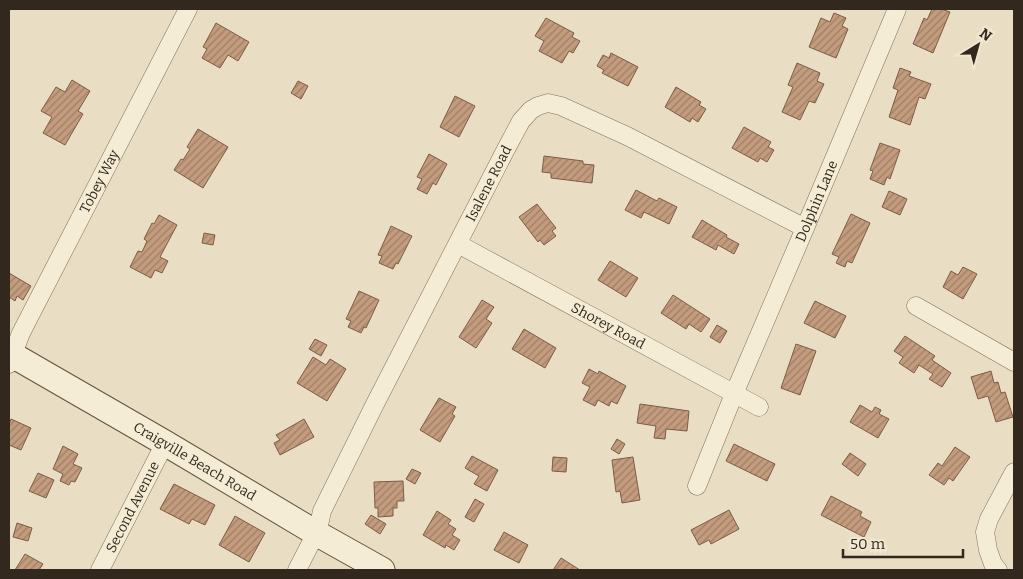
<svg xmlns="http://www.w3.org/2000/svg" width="1023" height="579" font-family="Bitter,serif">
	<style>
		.building { fill: url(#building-hatch); stroke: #7d5c45 }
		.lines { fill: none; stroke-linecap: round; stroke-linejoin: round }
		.street-casing { stroke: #81705c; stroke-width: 19 }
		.secondary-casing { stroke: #63523f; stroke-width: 27 }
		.street { stroke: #f4ecd5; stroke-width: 18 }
		.secondary { stroke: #f4ecd5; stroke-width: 25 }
		.labels { text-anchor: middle; stroke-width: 4; stroke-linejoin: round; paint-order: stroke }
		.street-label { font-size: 14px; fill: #32281e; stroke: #f1e8d2 }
	</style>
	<defs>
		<pattern id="building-hatch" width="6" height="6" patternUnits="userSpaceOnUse" patternTransform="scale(1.25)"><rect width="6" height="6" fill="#c39b7d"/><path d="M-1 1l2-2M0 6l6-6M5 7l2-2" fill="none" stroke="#9f7e66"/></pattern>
	</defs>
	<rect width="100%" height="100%" fill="#e9dec3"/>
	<path class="building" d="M932 9H941L950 12 933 53 913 44 924 18 927 20Z
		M834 13 846 18 842 26 848 29 836 58 809 47 821 18 830 22Z
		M546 18 574 33 572 37 580 41 573 53 569 51 562 63 539 51 544 41 535 36Z
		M216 23 249 42 238 61 228 55 220 68 202 58 207 49 203 47Z
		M611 53 638 67 628 86 602 73 604 70 597 66 603 55 609 58Z
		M797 63 820 73 817 81 824 84 815 103 809 101 800 120 782 112 793 87 788 85Z
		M900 68 911 72 909 76 931 84 925 99 919 97 910 125 889 117 898 90 893 88Z
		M72 80 90 91 78 111 83 114 65 145 43 133 52 117 41 111 56 87 65 92Z
		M298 81 308 86 301 99 291 93Z
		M676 87 701 102 699 105 706 109 698 122 692 118 690 122 665 107Z
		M455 96 475 106 459 137 440 127Z
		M744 127 771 142 768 147 774 150 767 162 760 158 758 162 732 148Z
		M198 129 228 147 203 188 174 170 181 159 183 160 190 149 187 147Z
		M880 143 900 150 890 179 887 177 884 185 870 179 873 171 870 170Z
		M429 154 447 164 436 185 433 183 427 194 417 189 422 179 417 177Z
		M544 156 583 161V164L594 165 592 183 551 178V173L542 172Z
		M636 190 657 201 659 198 677 207 669 224 644 212 641 218 625 210Z
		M889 191 907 199 900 215 882 207Z
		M537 204 556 228 552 231 556 236 544 245 540 240 538 242 519 217Z
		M851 214 870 223 852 263 847 261 845 267 836 263 839 257 832 254Z
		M159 215 177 225 160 257 168 261 162 273 155 270 151 278 130 267 138 251 142 252 147 241 144 239 152 223 154 224Z
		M702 220 727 235 726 237 739 244 734 254 718 245 716 250 692 237Z
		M391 226 412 236 398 264 396 263 393 269 379 263 382 256 378 255Z
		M204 233 215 235 213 245 202 243Z
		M610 261 638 278 626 297 598 280Z
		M963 267 977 274 963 299 943 287 951 271 958 275Z
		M9 273 31 286 23 300 17 296 15 301 9 297Z
		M359 291 379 300 366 328 364 327 361 333 348 327 351 321 346 319Z
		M673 295 710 319 701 332 689 324 686 329 661 313Z
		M482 300 494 307 486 319 492 323 476 348 459 337Z
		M815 301 846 316 835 338 804 323Z
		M717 325 727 331 720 343 710 337Z
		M524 329 556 348 545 368 512 349Z
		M905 336 935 356 932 360 951 373 942 387 929 379 933 374 919 365 914 373 899 363 903 357 894 351Z
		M315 339 327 345 321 356 309 349Z
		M796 344 816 351 800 395 781 388Z
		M313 357 326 365 330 359 346 369 327 401 297 383Z
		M589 369 598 374 599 371 626 386 617 404 611 401 609 406 598 400 595 406 583 400 590 387 582 383Z
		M991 371 994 383 998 382 1001 393 1005 392 1013 417 996 422 988 396 978 399 971 377Z
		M439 398 456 407 452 414 455 416 440 442 420 430Z
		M640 404 689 411 687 431 666 429 665 439 654 438 656 426 637 423Z
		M860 405 872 412 875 407 881 410 879 414 889 419 878 438 850 422Z
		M11 419 31 428 21 450 9 445V424Z
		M304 419 314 437 280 455 274 443 280 440 276 435Z
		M617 439 625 444 619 454 611 449Z
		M734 444 775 464 767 481 726 461Z
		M63 446 78 454 73 464 82 468 75 482 71 481 69 485 60 481 63 474 53 469Z
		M955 447 970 457 953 481 949 478 944 485 929 475 938 463 942 466Z
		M850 453 866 464 858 476 842 464Z
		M472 456 498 470 487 491 474 484 479 476 465 468Z
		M553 457 567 458 566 472 552 471Z
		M633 457 640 500 622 503 620 491 616 492 612 460Z
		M412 469 421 473 415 484 406 479Z
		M38 473 54 480 46 498 29 491Z
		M403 481 404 501H397V508H393V516L378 517V508H375L374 482Z
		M174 484 215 505 205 525 192 519 189 524 160 509Z
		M831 496 862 512 860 516 871 522 864 537 821 515Z
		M475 499 484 504 474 522 465 517Z
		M729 510 739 529 711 544 709 540 699 545 691 530Z
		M437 511 451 520 448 524 456 529 452 535 460 540 454 550 446 545 445 548 423 535Z
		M371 515 386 524 380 534 365 524Z
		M235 516 265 533 249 562 219 545Z
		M17 523 32 528 28 541 13 537Z
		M504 532 528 545 519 563 494 550Z
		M25 554 43 564 39 570H15Z
		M561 558 580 570H553Z"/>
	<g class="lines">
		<defs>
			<g id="street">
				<path id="s1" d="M458 244 759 407"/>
				<path d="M916 306 1014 362"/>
				<path id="s2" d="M9 364 21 333 188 9"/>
				<path id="s3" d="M697 486 734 394 805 228 897 9"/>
				<path id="s4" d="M100 570 165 443"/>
				<path id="s5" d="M297 570 316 533 319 525 322 511 375 404 505 151 521 121 531 110 538 106 548 103 561 106 627 136 805 228"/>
				<path d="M998 570 993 564 988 550 985 532 989 519 1014 472"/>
			</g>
			<g id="secondary">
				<path id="s6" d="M9 353 165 443 316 533 382 570"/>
			</g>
		</defs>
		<use href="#street" class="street-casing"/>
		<use href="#secondary" class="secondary-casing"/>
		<use href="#street" class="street"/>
		<use href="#secondary" class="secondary"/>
	</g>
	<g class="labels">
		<g class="street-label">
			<text dy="5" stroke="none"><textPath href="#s2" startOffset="204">Tobey Way</textPath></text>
			<text dy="5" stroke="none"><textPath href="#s5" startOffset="432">Isalene Road</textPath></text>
			<text dy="5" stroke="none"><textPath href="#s3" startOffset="309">Dolphin Lane</textPath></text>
			<text dy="5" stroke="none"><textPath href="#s1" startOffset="171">Shorey Road</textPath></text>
			<text dy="5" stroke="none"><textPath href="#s6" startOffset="215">Craigville Beach Road</textPath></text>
			<text dy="5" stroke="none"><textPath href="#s4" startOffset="71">Second Avenue</textPath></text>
		</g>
	</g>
	<rect width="1023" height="579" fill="none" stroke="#32281e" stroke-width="20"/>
	<g transform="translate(978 45) rotate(37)" stroke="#f1e8d2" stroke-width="4" paint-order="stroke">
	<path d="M0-4L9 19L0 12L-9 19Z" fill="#32281e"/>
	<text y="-8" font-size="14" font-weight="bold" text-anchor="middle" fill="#32281e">N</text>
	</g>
	<path d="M843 549v8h120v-8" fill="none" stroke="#32281e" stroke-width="2.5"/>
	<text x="850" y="549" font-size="15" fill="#32281e" stroke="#f1e8d2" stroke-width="4" paint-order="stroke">50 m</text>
</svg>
